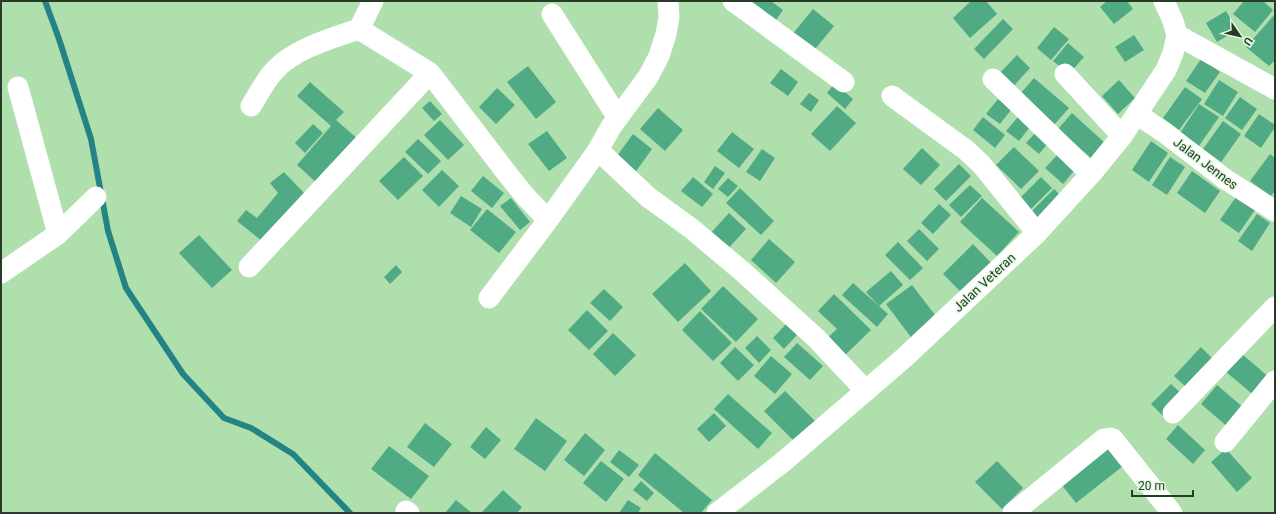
<svg xmlns="http://www.w3.org/2000/svg" width="1276" height="514" font-family="Roboto,sans-serif">
	<style>
		.lines { fill: none; stroke-linecap: round; stroke-linejoin: round }
		.stream { stroke: #248385; stroke-width: 6 }
		.building { fill: #50aa84 }
		.minor { stroke: #fff; stroke-width: 21 }
		.labels { text-anchor: middle; stroke-width: 3; stroke-linejoin: round; paint-order: stroke }
		.street-label { font-size: 13px; fill: #283b27; stroke: #e1f9df }
	</style>
	<rect width="100%" height="100%" fill="#afdfad"/>
	<g class="lines">
		<path class="stream" d="M45 1 59 39 91 139 108 231 126 288 183 374 224 418 251 428 293 454 350 513"/>
	</g>
	<path class="building" d="M746 1H771L783 10 774 23Z
		M971 1H986L997 14 970 38 953 18Z
		M1107 1H1127L1133 9 1114 24 1100 7Z
		M1244 1H1263L1273 10 1255 32 1233 14Z
		M813 9 834 26 812 53 791 36Z
		M1226 11 1237 30 1217 42 1206 23Z
		M1275 14V60L1269 66 1246 47Z
		M1003 19 1013 29 984 59 974 49Z
		M1054 27 1069 39 1051 60 1037 48Z
		M1134 35 1144 50 1125 62 1115 47Z
		M1068 43 1084 57 1069 74 1053 61Z
		M1017 55 1030 68 1011 89 997 76Z
		M1201 59 1220 72 1205 93 1186 81Z
		M528 66 556 102 536 119 507 82Z
		M781 69 798 82 788 96 770 83Z
		M1034 78 1069 108 1053 126 1019 95Z
		M1119 80 1135 98 1118 114 1102 96Z
		M1219 80 1238 92 1223 116 1204 104Z
		M310 82 344 112 336 120 359 140 319 185 297 165 331 126 297 96Z
		M835 83 853 99 845 109 827 93Z
		M1185 87 1202 99 1179 130 1163 118Z
		M497 88 515 105 496 124 479 107Z
		M809 93 819 100 811 112 800 104Z
		M1240 97 1257 109 1242 130 1225 118Z
		M998 99 1011 110 1000 124 986 114Z
		M430 101 442 114 434 121 422 108Z
		M1199 104 1219 117 1199 146 1180 133Z
		M837 106 856 123 830 151 811 134Z
		M658 108 683 130 665 151 640 129Z
		M1072 113 1106 144 1092 159 1058 129Z
		M1259 114 1275 125V127L1261 148 1244 136Z
		M983 117 1005 135 995 148 973 130Z
		M1018 117 1030 127 1019 141 1006 131Z
		M440 120 464 145 448 160 424 135Z
		M1223 121 1241 134 1221 162 1203 149Z
		M313 124 323 133 305 153 295 143Z
		M547 131 567 158 549 171 528 144Z
		M1037 131 1049 142 1039 154 1026 143Z
		M732 132 754 149 739 168 717 151Z
		M633 134 652 149 634 174 614 160Z
		M418 139 441 161 428 174 405 152Z
		M1151 141 1168 153 1149 182 1132 170Z
		M1014 147 1039 171 1021 189 996 165Z
		M922 148 940 165 921 185 903 169Z
		M762 149 775 158 760 181 746 172Z
		M1061 151 1078 166 1063 184 1045 168Z
		M1270 154 1275 158V191L1271 196 1250 181Z
		M404 157 423 176 398 200 379 181Z
		M1170 157 1185 167 1167 195 1152 185Z
		M959 164 971 176 946 201 934 189Z
		M715 166 725 173 713 189 704 182Z
		M442 170 459 186 439 207 422 190Z
		M1192 171 1220 191 1205 213 1177 193Z
		M284 172 305 194 263 242 237 221 246 210 257 218 278 193 270 183Z
		M483 176 504 193 492 208 471 191Z
		M693 177 713 194 702 207 681 191Z
		M1041 177 1052 188 1028 212 1017 201Z
		M728 178 738 186 728 197 718 189Z
		M970 185 982 196 961 217 949 205Z
		M740 188 774 221 761 235 726 203Z
		M1054 189 1065 200 1040 224 1030 213Z
		M461 196 482 209 471 227 450 213Z
		M1236 197 1255 210 1239 233 1220 220Z
		M511 198 530 222 520 230 500 206Z
		M982 198 1019 232 997 256 960 222Z
		M939 204 951 215 933 234 921 223Z
		M487 209 516 232 499 253 470 230Z
		M729 213 746 229 726 251 709 235Z
		M1257 214 1270 223 1252 251 1238 241Z
		M919 229 939 249 927 261 907 241Z
		M199 235 232 270 212 288 179 253Z
		M769 239 795 262 776 283 751 260Z
		M898 242 923 268 910 280 885 255Z
		M973 244 993 265 963 294 943 274Z
		M685 263 711 291 678 322 652 294Z
		M396 265 402 272 390 284 384 277Z
		M891 271 903 285 879 306 866 292Z
		M853 283 888 314 877 327 842 295Z
		M912 285 939 320 913 340 886 304Z
		M723 286 758 319 736 342 701 309Z
		M604 289 623 307 610 321 590 303Z
		M834 294 871 330 841 359 824 341 837 329 818 311Z
		M587 310 608 331 589 350 568 330Z
		M700 311 732 343 713 361 682 330Z
		M786 324 797 335 784 349 773 338Z
		M613 333 636 355 615 376 593 354Z
		M757 336 771 350 759 363 745 348Z
		M797 343 823 366 810 380 784 357Z
		M735 347 754 365 738 381 720 363Z
		M1201 347 1214 360 1188 389 1174 376Z
		M1242 354 1271 379 1256 397 1226 372Z
		M771 356 792 374 775 394 754 376Z
		M1171 384 1185 397 1164 417 1151 404Z
		M1217 385 1245 409 1229 428 1201 404Z
		M785 391 815 421 795 442 764 411Z
		M728 394 772 433 758 449 714 409Z
		M714 413 726 426 709 442 697 429Z
		M536 418 567 441 545 471 514 449Z
		M425 423 452 444 434 467 407 447Z
		M1178 425 1205 450 1193 464 1166 439Z
		M486 427 501 440 485 459 470 447Z
		M585 433 605 450 584 476 564 460Z
		M389 446 429 476 411 499 371 469Z
		M1108 447 1123 466 1076 503 1061 484Z
		M1226 449 1252 478 1237 492 1211 462Z
		M619 450 639 465 629 477 610 462Z
		M655 453 712 500 701 513H684L638 475Z
		M601 461 624 479 606 502 583 483Z
		M997 461 1023 488 1002 509 975 482Z
		M641 481 654 493 647 501 633 490Z
		M503 490 522 507 517 513H481Z
		M456 500 472 513H445Z
		M628 500 641 508 638 513H619Z"/>
	<g class="lines">
		<path class="minor" d="M373 1 359 29 430 73 509 176 526 197 548 220
			M733 1 844 82
			M552 14 618 118
			M1177 35 1275 89
			M1065 74 1122 136
			M993 79 1091 174
			M18 87 58 234
			M892 96 966 150 981 164 1037 233
			M251 106C258 95 266 79 275 70 294 49 332 38 359 29
			M1137 114 1165 133 1225 179 1275 211
			M598 150 648 197 692 229 743 272 816 338 866 391
			M249 267 430 73
			M1 273 58 234 96 197
			M489 298 548 220 598 150 611 127 648 77 659 56 666 34 669 17 668 1
			M1173 413 1275 307
			M1225 442 1275 381
			M406 511 409 513
			M717 513 783 462 905 357 1037 233 1091 174 1122 136 1166 70 1173 53 1177 35 1173 21 1164 1
			M1013 513 1104 439 1110 438 1113 439 1172 513"/>
	</g>
	<g class="labels">
		<g class="street-label">
			<text transform="translate(1206 163) rotate(37)" y="5">Jalan Jennes</text>
			<text transform="translate(984 282) rotate(-43)" y="5">Jalan Veteran</text>
		</g>
	</g>
	<rect width="1276" height="514" fill="none" stroke="#283b27" stroke-width="4"/>
	<g transform="translate(1240 36) rotate(124)" stroke="#e1f9df" stroke-width="3" paint-order="stroke">
	<path d="M0-3L7 15L0 10L-7 15Z" fill="#283b27"/>
	<text y="-6" font-size="11" font-weight="bold" text-anchor="middle" fill="#283b27">U</text>
	</g>
	<path d="M1132 490v6h61v-6" fill="none" stroke="#283b27" stroke-width="2"/>
	<text x="1138" y="490" font-size="12" fill="#283b27" stroke="#e1f9df" stroke-width="3" paint-order="stroke">20 m</text>
</svg>
